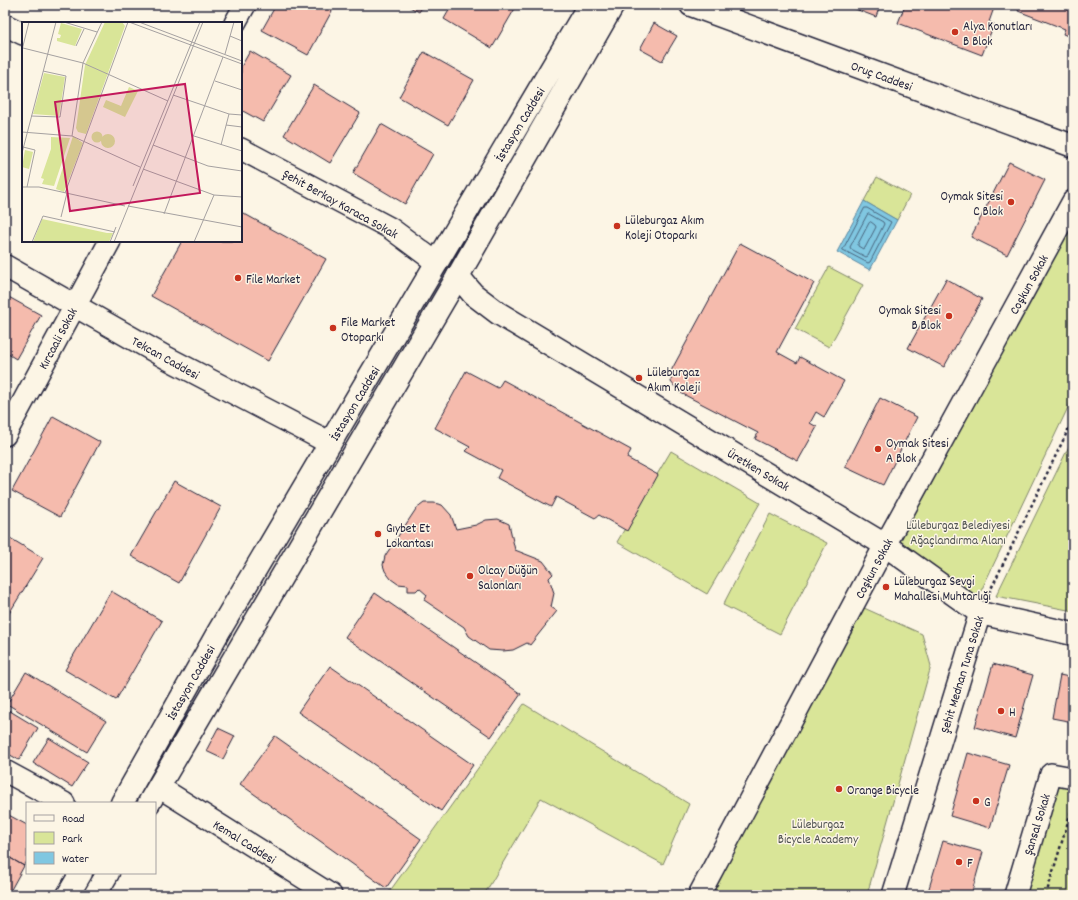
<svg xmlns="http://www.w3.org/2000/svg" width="1078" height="900" font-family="Dekko,sans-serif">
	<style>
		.green { fill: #d9e598; stroke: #7e846a }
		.water { fill: #80c7e1; stroke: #5a859f }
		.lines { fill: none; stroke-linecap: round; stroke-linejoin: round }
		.shore { stroke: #48647d; stroke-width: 1 }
		.building { fill: #f5bbad; stroke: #22223b }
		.street-casing { stroke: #22223b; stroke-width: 24 }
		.secondary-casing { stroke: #22223b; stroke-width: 25 }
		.primary-casing { stroke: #22223b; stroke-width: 25 }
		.path { stroke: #22223b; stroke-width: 2.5; stroke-dasharray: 3 3; stroke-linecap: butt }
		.street { stroke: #fcf5e5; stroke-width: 21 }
		.secondary { stroke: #fcf5e5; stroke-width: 22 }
		.primary { stroke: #fcf5e5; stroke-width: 22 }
		.poi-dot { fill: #c8321e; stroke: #fcf5e5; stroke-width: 1.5 }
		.labels { text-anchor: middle; stroke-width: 3; stroke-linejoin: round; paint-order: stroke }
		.poi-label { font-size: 13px; fill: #22223b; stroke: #fcf5e5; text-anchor: start }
		.street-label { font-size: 13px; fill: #22223b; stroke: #fcf5e5 }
		.park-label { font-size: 13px; fill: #505352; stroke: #fcf5e5 }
		.inset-road { fill: none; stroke: #a5a1a1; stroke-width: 1 }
		.view { fill: #c2185b; fill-opacity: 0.15; stroke: #c2185b; stroke-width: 2 }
		.inset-edge { fill: none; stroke: #22223b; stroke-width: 2 }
	</style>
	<rect width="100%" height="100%" fill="#fcf5e5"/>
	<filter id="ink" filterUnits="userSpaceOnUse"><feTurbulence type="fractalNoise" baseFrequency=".025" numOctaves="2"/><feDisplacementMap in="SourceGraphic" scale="8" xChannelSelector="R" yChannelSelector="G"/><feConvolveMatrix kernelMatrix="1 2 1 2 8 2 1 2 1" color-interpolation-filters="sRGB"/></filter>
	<g filter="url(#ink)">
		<path class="green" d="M877 177 910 195 897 220 864 201Z
			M1073 218V397L972 610 899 541 928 490Z
			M829 267 863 285 829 347 795 329Z
			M1073 438V611L996 596Z
			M671 451 760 503 707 594 617 542Z
			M770 514 827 543 780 634 723 605Z
			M864 608 922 634 931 666 867 895H711Z
			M524 704 689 804 663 864 541 798 484 895H387Z
			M1056 784 1073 788V895H1023Z"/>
		<path class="water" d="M864 201 897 220 870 270 837 252Z"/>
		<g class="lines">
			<path class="shore" d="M865 208H867L891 222 870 262 868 263 843 250Z
				M869 214 883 222 884 224 868 256 866 257 851 249 850 247 867 215Z
				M871 222 875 225 876 227 865 248 863 249 858 246V244L869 223Z"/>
		</g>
		<path class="building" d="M276 5H326L333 9 308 55 262 30Z
			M406 5H424L419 12Z
			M452 5H517L492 48 444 19Z
			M845 5H880L876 17Z
			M905 5H995L989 22 994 24 982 55 898 23Z
			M1020 5H1073V38L1063 34 1065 29 1018 11Z
			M654 23 677 36 662 61 640 49Z
			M250 51 291 75 263 122 241 110V67Z
			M424 52 474 80 448 125 399 97Z
			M314 85 360 113 330 163 284 135Z
			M381 124 433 154 405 204 353 173Z
			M1009 162 1045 180 1007 255 971 237Z
			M241 212 326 259 268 361 151 296 182 241H241Z
			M740 243 814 283 777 352 797 363 800 357 844 381 824 417 816 412 810 423 817 427 798 461 755 439 758 433 679 392 671 382 672 369Z
			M946 279 982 299 944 367 908 348Z
			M5 295 41 315 16 359 5 352Z
			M466 371 498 388 503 380 631 450 627 458 658 475 627 531 599 515 595 518 556 497 551 507 497 478 501 470 466 451 470 447 435 428Z
			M880 398 917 417 883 485 845 467Z
			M53 416 100 442 60 517 12 491Z
			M174 481 221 507 179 583 131 556Z
			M424 503H434L442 505 451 515 456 529 476 525 486 520 498 519 509 524 515 550 543 561 553 574 549 578 554 593 551 607 557 611 530 645 527 643 513 650 503 651 489 650 469 636 464 627 424 600 427 595 419 588 416 591H408V585L398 584 391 579 385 571 383 565 385 556 416 509Z
			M5 535 43 558 5 620Z
			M111 591 162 621 116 700 65 670Z
			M375 593 521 694 491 737 345 637Z
			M993 664 1033 675 1015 738 975 727Z
			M330 666 473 765 441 811 298 712Z
			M26 672 106 721 87 752 7 704Z
			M1060 675 1073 678V722L1052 718Z
			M5 708 38 728 19 760 5 752Z
			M218 728 235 736 223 759 206 751Z
			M275 736 421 839 386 888 240 784Z
			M49 738 88 762 72 787 33 763Z
			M968 753 1009 765 990 828 950 816Z
			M5 813 27 825V861L24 866 5 855Z
			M943 841 983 852 971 895H927Z
			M5 855 24 866 8 895 5 894Z"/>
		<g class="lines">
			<defs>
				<path id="street" d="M235 23 245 5
					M5 25 23 34
					M241 149 390 228 437 263
					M5 435 110 241
					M5 771 64 803
					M159 787 331 895
					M699 895 885 545 1073 201
					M893 895 980 613
					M1015 895 1051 774 1073 778"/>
				<path id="secondary" d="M691 5 1073 146
					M5 266 167 358 330 443
					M458 276 473 294 498 313 885 545 980 613 1073 634"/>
				<path id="primary" d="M122 803 219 631 589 5
					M149 803 458 276 613 5
					M68 895 81 873
					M95 895 108 873"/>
			</defs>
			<use href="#street" class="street-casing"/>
			<use href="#secondary" class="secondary-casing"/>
			<use href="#primary" class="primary-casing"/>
			<path class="path" d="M989 593 1073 420
				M1046 895 1073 805"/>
			<use href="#street" class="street"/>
			<use href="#secondary" class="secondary"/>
			<use href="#primary" class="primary"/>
		</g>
	</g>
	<g class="poi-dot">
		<circle cx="955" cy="32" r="4"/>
		<circle cx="1011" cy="202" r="4"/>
		<circle cx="617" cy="226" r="4"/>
		<circle cx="238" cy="278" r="4"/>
		<circle cx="949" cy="316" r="4"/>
		<circle cx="333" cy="328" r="4"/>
		<circle cx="639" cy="378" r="4"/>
		<circle cx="878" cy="449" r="4"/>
		<circle cx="378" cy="534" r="4"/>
		<circle cx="470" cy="576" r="4"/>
		<circle cx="886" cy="587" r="4"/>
		<circle cx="1001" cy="711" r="4"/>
		<circle cx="839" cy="789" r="4"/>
		<circle cx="976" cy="801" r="4"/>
		<circle cx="959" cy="862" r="4"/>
	</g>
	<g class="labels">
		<g class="poi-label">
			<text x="963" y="30">Alya Konutları<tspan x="963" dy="15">B Blok</tspan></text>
			<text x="1003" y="200" text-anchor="end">Oymak Sitesi<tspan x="1003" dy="15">C Blok</tspan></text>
			<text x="625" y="224">Lüleburgaz Akım<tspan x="625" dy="15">Koleji Otoparkı</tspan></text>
			<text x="246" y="283">File Market</text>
			<text x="941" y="314" text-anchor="end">Oymak Sitesi<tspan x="941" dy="15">B Blok</tspan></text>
			<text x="341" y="326">File Market<tspan x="341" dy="15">Otoparkı</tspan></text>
			<text x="647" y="376">Lüleburgaz<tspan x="647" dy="15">Akım Koleji</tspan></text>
			<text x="886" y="447">Oymak Sitesi<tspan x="886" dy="15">A Blok</tspan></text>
			<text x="386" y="532">Gıybet Et<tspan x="386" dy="15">Lokantası</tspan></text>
			<text x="478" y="574">Olcay Düğün<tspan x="478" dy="15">Salonları</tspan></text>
			<text x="894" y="585">Lüleburgaz Sevgi<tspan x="894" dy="15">Mahallesi Muhtarlığı</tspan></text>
			<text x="1009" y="716">H</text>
			<text x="847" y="794">Orange Bicycle</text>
			<text x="984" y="806">G</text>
			<text x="967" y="867">F</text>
		</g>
		<g class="street-label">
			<text transform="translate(882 75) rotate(20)" y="5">Oruç Caddesi</text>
			<text transform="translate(519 124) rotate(-59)" y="5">İstasyon Caddesi</text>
			<text transform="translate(341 203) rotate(29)" y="5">Şehit Berkay Karaca Sokak</text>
			<text transform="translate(1028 284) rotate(-61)" y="5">Coşkun Sokak</text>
			<text transform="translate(57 338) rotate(-62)" y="5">Kırcaali Sokak</text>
			<text transform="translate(166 357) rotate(29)" y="5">Tekcan Caddesi</text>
			<text transform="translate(354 403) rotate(-59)" y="5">İstasyon Caddesi</text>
			<text transform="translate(759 469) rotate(31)" y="5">Üretken Sokak</text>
			<text transform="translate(873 568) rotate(-62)" y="5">Coşkun Sokak</text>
			<text transform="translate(961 674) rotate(-73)" y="5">Şehit Mednan Tuna Sokak</text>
			<text transform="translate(190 682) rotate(-60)" y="5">İstasyon Caddesi</text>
			<text transform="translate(1036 824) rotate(-73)" y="5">Şansal Sokak</text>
			<text transform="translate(245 841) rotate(32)" y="5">Kemal Caddesi</text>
		</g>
		<g class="park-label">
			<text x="958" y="529">Lüleburgaz Belediyesi<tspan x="958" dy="15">Ağaçlandırma Alanı</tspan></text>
			<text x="818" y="828">Lüleburgaz<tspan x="818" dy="15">Bicycle Academy</tspan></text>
		</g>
	</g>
	<g transform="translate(22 22)">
		<rect width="220" height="220" fill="#fcf5e5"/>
		<path d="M83 0H100L103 4 64 112 56 110 54 106 63 43ZM39 1 60 7 53 24 35 19V16H38L39 13 36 12ZM22 51 43 55 37 94 11 92ZM107 65 116 69 103 95 81 85 84 78 99 84ZM69.5 115a5.5 5.5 0 1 1 11 0a5.5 5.5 0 1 1-11 0ZM79 119a7 7 0 1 1 14 0a7 7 0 1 1-14 0ZM51 114 61 121 42 170 34 167ZM29 115 48 116 32 164 20 162 22 157 19 156 29 127ZM3 128 11 130 7 147 0 145ZM20 197 85 211H91L87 220H11Z" fill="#d9e598"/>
		<path class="inset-road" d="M42 0 75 10M107 0 220 42M117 0 220 39M208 14 220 19M54 24 62 7M1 26 61 41 146 79M0 28 7 0M203 32 212 0M193 59 220 68M151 73 207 92 220 93M9 94 38 95 44 54 21 49M204 103 220 105M0 110 50 114 118 145M50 114 61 41 80 0M172 114 220 129M131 123 186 144 220 149M199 123 207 92M1 125 13 128 5 165M0 131 34 0M121 147 192 173 220 175M111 164 178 0M0 165H17L103 184M43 171 106 0M106 184 220 205M142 192 201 35M39 195 45 171M10 220 21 194 93 210M88 220 94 205M92 220 181 0M172 220 192 173"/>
		<path class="view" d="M163 62 178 171 48 189 33 80Z"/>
		<rect width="220" height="220" class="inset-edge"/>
	</g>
	<rect width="1078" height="900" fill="none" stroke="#fcf5e5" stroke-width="20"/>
	<rect x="10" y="10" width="1058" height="880" fill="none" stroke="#22223b" stroke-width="1.5" filter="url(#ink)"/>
	<rect x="26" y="802" width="130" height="72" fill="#fcf5e5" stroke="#a5a1a1"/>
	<rect x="34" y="815" width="20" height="6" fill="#fcf5e5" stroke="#a5a1a1"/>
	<text x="62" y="822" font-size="12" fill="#22223b">Road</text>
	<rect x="34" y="832" width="20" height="12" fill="#d9e598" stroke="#a5a1a1"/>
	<text x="62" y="842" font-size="12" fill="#22223b">Park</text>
	<rect x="34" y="852" width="20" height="12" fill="#80c7e1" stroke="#a5a1a1"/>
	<text x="62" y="862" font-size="12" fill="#22223b">Water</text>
</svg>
